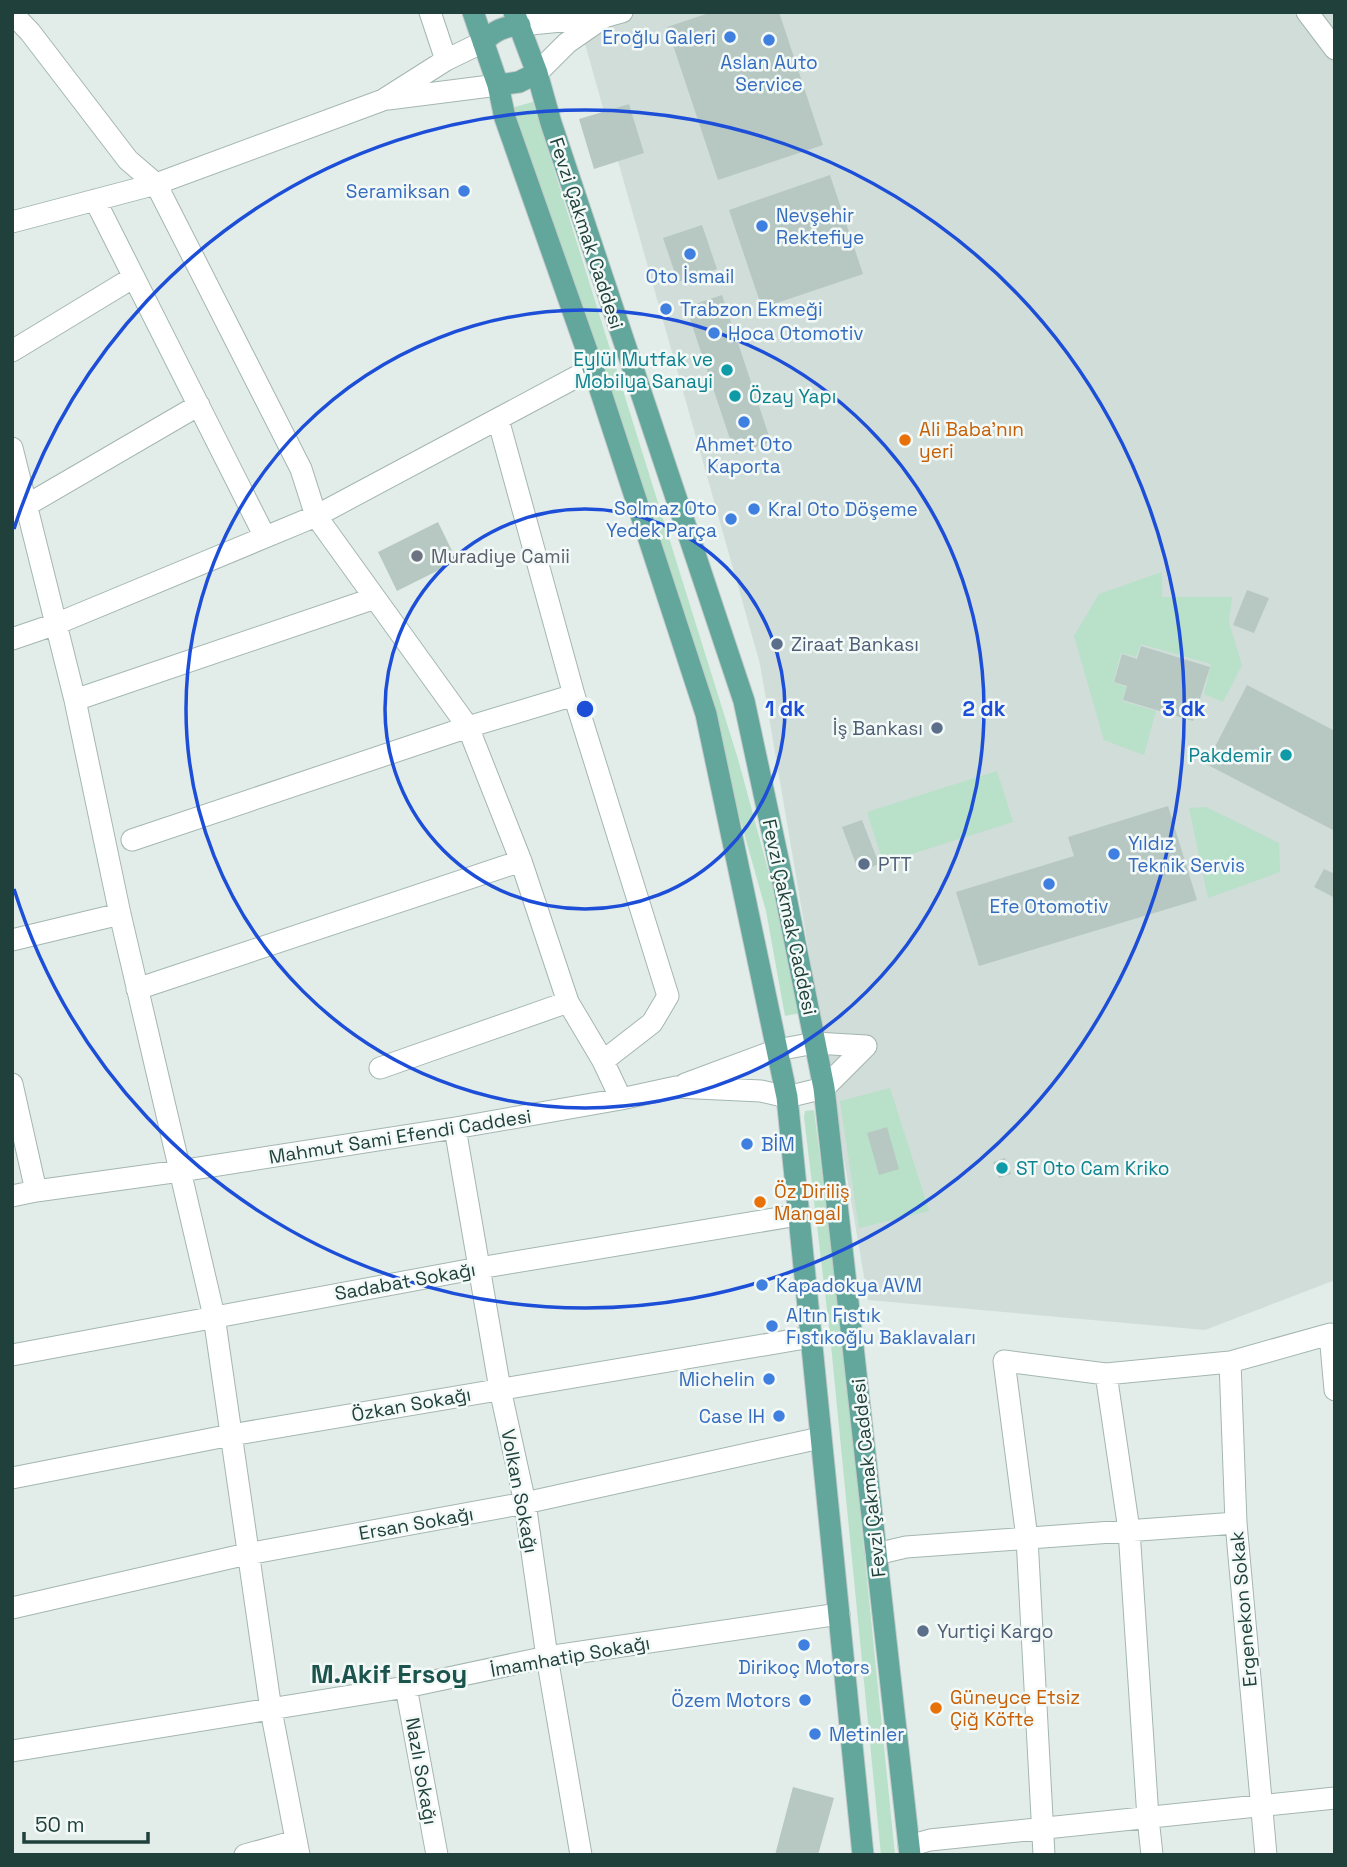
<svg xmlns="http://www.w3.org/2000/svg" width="1347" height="1867" font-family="'Space Grotesk',sans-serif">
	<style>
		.built { fill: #d0ddd9 }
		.green { fill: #b9e0c8 }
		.building { fill: #b7c8c3 }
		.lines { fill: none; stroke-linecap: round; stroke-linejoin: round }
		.minor-casing { stroke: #a4b6b1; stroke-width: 23 }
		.major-casing { stroke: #c1cac8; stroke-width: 23 }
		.minor { stroke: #fff; stroke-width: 21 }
		.major { stroke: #63a69c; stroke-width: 21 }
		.ring { fill: none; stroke: #1d4ed8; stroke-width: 3.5 }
		.shop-dot { fill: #3f7fe0; stroke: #f3f9f7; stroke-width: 2.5 }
		.culture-dot { fill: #0f9aa8; stroke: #f3f9f7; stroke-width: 2.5 }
		.food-dot { fill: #e8710a; stroke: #f3f9f7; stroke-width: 2.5 }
		.worship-dot { fill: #6b7280; stroke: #f3f9f7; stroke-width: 2.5 }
		.service-dot { fill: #5c6f8a; stroke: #f3f9f7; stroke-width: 2.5 }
		.labels { text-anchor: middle; stroke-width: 5; stroke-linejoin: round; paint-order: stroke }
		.shop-label { font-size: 19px; fill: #366cbe; stroke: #f3f9f7; text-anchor: start }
		.street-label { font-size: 19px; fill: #20403b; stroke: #f3f9f7 }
		.culture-label { font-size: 19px; fill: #0d838f; stroke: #f3f9f7; text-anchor: end }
		.food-label { font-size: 19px; fill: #c56008; stroke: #f3f9f7; text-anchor: start }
		.worship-label { font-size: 19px; fill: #5b616d; stroke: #f3f9f7; text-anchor: start }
		.service-label { font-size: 19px; fill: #4e5e75; stroke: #f3f9f7; text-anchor: start }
		.district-label { font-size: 26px; font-weight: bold; fill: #1b544c; stroke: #f3f9f7 }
		.centre { fill: #1d4ed8; stroke: #f3f9f7; stroke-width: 3.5 }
		.ring-label { font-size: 21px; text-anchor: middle; font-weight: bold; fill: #1d4ed8; stroke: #f3f9f7; stroke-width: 5; stroke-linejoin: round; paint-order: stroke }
	</style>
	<rect width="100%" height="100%" fill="#e2ede9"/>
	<path class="built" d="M576 12H1335V1280L1205 1330 868 1300 760 664Z"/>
	<path class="green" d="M533 102 738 759 779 910 800 1013 785 1016 766 911 723 758 511 108Z
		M1162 572V597H1232L1229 623 1242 665 1223 702 1204 694 1211 664 1141 644 1136 657 1121 653 1113 682 1126 687 1122 701 1156 711 1144 755 1104 740 1074 636 1099 594Z
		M997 771 1013 822 883 863 867 812Z
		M1206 807 1279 843 1280 872 1208 898 1189 808Z
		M890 1088 929 1211 859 1228 840 1101Z
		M814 1110 839 1304 895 1855H881L830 1335 804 1117 805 1111Z"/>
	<path class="building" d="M712 12H779L823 145 718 180 667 27Z
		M629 104 644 153 594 169 579 119Z
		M830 175 863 274 762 308 729 210Z
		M702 225 717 269 678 282 663 238Z
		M722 295 771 442 735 454 686 307Z
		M438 522 457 561 397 591 378 552Z
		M1247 590 1269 598 1254 633 1233 625Z
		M1141 646 1210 667 1193 721 1123 700 1127 686 1114 682 1122 654 1137 659Z
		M1247 685 1335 731V831L1206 764Z
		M1168 806 1197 900 979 966 956 892 1074 856 1068 837Z
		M862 820 879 864 859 872 842 827Z
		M1324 869 1335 874V898L1314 887Z
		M887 1127 899 1169 879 1175 867 1133Z
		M1005 1158 1011 1174 999 1178 993 1162Z
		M793 1787 834 1798 818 1855H775Z"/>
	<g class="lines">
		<defs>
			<path id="minor" d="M430 12 446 60
				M1307 12 1335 49
				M12 13 30 32 128 160 156 184 301 469 316 516 468 727 521 861 568 1002 603 1061 621 1099
				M520 25 604 17 622 12
				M537 73 567 43 603 18
				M388 99 498 85
				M95 200 265 537
				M12 222 156 184 383 100 446 60 483 42
				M12 351 134 277
				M498 419 574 695 668 996 652 1023 603 1061
				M12 448 75 700 120 914 214 1316 271 1710 299 1855
				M12 511 27 505 199 405
				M12 639 56 624 316 516 593 368
				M75 700 375 598
				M132 840 468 727 574 695
				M12 940 120 914
				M137 989 521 861
				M380 1068 568 1002
				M12 1084 36 1191
				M685 1084 777 1050 815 1043 866 1046
				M455 1128 500 1389 525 1503 547 1657 581 1855
				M12 1196 36 1191 180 1171 455 1128 621 1099 676 1087 761 1091 787 1097 824 1088 866 1046
				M12 1355 479 1268 798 1215
				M1230 1362 1236 1523 1266 1855
				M1106 1374 1129 1530 1148 1818 1152 1855
				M12 1478 231 1435 811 1337
				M876 1554 906 1547 1236 1523
				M12 1608 247 1554 525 1503 820 1438
				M406 1687 437 1855
				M12 1751 406 1687 547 1657 839 1614
				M909 1846 930 1840 1335 1798
				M245 1855 296 1841
				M1044 1855 1027 1538 1004 1361 1106 1374 1230 1362 1330 1334 1335 1390"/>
			<path id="major" d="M473 12 498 85 505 118 593 368 706 714 787 1097 863 1855
				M514 12 537 73 551 123 744 701 783 882 824 1088 910 1855
				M483 42C494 31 504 26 520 25
				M498 85 519 82 537 73"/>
		</defs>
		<use href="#minor" class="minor-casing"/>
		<use href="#major" class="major-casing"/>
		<use href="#minor" class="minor"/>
		<use href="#major" class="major"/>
	</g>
	<g class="ring">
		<circle cx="585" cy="709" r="200"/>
		<circle cx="585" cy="709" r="399"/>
		<path d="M14 529A599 599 0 1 1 14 889"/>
	</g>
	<g class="shop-dot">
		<circle cx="730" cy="37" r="7"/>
		<circle cx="769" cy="40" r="7"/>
		<circle cx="464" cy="191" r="7"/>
		<circle cx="762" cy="226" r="7"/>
		<circle cx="690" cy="254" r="7"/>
		<circle cx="666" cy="309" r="7"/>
		<circle cx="714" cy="333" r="7"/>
		<circle cx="744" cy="422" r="7"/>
		<circle cx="754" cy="509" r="7"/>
		<circle cx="731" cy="519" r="7"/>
		<circle cx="1114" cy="854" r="7"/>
		<circle cx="1049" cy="884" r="7"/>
		<circle cx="747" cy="1144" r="7"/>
		<circle cx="762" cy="1285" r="7"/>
		<circle cx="772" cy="1326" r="7"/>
		<circle cx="769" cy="1379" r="7"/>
		<circle cx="779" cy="1416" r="7"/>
		<circle cx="804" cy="1645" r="7"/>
		<circle cx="805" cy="1700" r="7"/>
		<circle cx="815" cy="1734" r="7"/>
	</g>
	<g class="culture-dot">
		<circle cx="727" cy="370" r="7"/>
		<circle cx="735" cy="396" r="7"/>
		<circle cx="1286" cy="755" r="7"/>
		<circle cx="1002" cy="1168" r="7"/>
	</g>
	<g class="food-dot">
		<circle cx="905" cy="440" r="7"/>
		<circle cx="760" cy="1202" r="7"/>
		<circle cx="936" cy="1708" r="7"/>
	</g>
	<circle class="worship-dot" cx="417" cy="556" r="7"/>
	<g class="service-dot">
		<circle cx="777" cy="644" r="7"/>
		<circle cx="937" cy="728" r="7"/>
		<circle cx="864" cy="864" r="7"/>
		<circle cx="923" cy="1631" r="7"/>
	</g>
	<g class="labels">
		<g class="shop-label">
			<text x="716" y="44" text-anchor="end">Eroğlu Galeri</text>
			<text x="769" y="69" text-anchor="middle">Aslan Auto<tspan x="769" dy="22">Service</tspan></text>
			<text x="450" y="198" text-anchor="end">Seramiksan</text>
			<text x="776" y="222">Nevşehir<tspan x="776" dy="22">Rektefiye</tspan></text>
			<text x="690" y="283" text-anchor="middle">Oto İsmail</text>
			<text x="680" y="316">Trabzon Ekmeği</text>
			<text x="728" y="340">Hoca Otomotiv</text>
			<text x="744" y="451" text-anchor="middle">Ahmet Oto<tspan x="744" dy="22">Kaporta</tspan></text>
			<text x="717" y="515" text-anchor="end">Solmaz Oto<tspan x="717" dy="22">Yedek Parça</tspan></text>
			<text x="768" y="516">Kral Oto Döşeme</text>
			<text x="1128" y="850">Yıldız<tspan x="1128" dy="22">Teknik Servis</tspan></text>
			<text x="1049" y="913" text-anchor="middle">Efe Otomotiv</text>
			<text x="761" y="1151">BİM</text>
			<text x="776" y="1292">Kapadokya AVM</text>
			<text x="786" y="1322">Altın Fıstık<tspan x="786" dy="22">Fıstıkoğlu Baklavaları</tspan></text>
			<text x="755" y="1386" text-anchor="end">Michelin</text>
			<text x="765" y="1423" text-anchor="end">Case IH</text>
			<text x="804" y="1674" text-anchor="middle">Dirikoç Motors</text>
			<text x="791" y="1707" text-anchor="end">Özem Motors</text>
			<text x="829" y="1741">Metinler</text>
		</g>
		<g class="street-label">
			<text transform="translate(587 233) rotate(72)" y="7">Fevzi Çakmak Caddesi</text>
			<text transform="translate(790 917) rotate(78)" y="7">Fevzi Çakmak Caddesi</text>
			<text transform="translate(400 1136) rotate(-9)" y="7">Mahmut Sami Efendi Caddesi</text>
			<text transform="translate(405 1281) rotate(-10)" y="7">Sadabat Sokağı</text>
			<text transform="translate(411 1404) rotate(-10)" y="7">Özkan Sokağı</text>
			<text transform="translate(868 1478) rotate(-96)" y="7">Fevzi Çakmak Caddesi</text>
			<text transform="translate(520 1491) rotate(79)" y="7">Volkan Sokağı</text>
			<text transform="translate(416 1523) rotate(-10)" y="7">Ersan Sokağı</text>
			<text transform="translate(1243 1609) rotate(-95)" y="7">Ergenekon Sokak</text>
			<text transform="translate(570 1656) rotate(-10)" y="7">İmamhatip Sokağı</text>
			<text transform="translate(422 1771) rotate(80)" y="7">Nazlı Sokağı</text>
		</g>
		<g class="culture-label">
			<text x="713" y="366">Eylül Mutfak ve<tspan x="713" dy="22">Mobilya Sanayi</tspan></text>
			<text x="749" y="403" text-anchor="start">Özay Yapı</text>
			<text x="1272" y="762">Pakdemir</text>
			<text x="1016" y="1175" text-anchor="start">ST Oto Cam Kriko</text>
		</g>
		<g class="food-label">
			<text x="919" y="436">Ali Baba'nın<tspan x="919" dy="22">yeri</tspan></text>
			<text x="774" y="1198">Öz Diriliş<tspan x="774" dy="22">Mangal</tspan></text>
			<text x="950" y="1704">Güneyce Etsiz<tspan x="950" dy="22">Çiğ Köfte</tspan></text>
		</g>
		<g class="worship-label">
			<text x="431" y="563">Muradiye Camii</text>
		</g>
		<g class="service-label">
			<text x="791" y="651">Ziraat Bankası</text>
			<text x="923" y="735" text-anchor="end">İş Bankası</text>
			<text x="878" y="871">PTT</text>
			<text x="937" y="1638">Yurtiçi Kargo</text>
		</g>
		<g class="district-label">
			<text x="389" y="1683">M.Akif Ersoy</text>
		</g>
	</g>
	<circle cx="585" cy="709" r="10" class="centre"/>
	<g class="ring-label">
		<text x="785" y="716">1 dk</text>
		<text x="984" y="716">2 dk</text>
		<text x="1184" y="716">3 dk</text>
	</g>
	<rect width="1347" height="1867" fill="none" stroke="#20403b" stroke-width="28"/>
	<path d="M24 1832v10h124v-10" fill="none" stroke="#20403b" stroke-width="3.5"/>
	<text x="35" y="1832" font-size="21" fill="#20403b" stroke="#f3f9f7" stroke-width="5" paint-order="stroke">50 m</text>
</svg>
